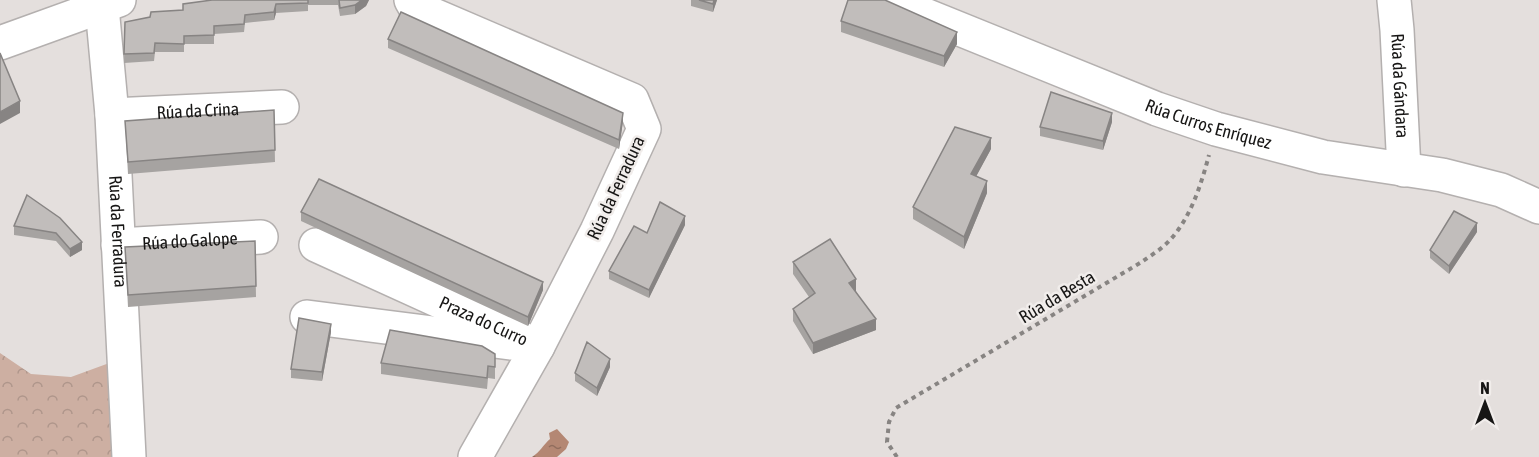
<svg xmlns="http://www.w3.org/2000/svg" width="1539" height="457" font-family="'Asap Condensed',sans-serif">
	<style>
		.park { fill: url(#park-crowns) }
		.water { fill: url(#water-ripples) }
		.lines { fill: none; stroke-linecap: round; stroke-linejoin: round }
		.minor-casing { stroke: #b4b0af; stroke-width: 36 }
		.path { stroke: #878482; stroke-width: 4; stroke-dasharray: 4.5 4.5; stroke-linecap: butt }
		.minor { stroke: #fff; stroke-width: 33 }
		.wall { fill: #a6a3a1 }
		.shaded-wall { fill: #878483 }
		.building { fill: #c1bdbb; stroke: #878483; stroke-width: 1.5 }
		.labels { text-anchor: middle; stroke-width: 5; stroke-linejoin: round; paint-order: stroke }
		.street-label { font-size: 18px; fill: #171615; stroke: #f1edeb }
	</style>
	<defs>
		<pattern id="park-crowns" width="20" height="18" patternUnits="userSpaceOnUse" patternTransform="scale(1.5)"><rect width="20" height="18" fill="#cdafa2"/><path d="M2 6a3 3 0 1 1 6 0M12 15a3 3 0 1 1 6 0" fill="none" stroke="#af968b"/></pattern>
		<pattern id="water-ripples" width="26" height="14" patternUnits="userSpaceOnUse" patternTransform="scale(1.5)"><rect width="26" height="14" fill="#b48773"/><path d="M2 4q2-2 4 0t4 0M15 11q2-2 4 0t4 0" fill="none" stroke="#916d5d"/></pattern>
	</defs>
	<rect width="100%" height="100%" fill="#e4dfdd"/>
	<path class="park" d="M0 353 31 374 71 377 112 362 118 457H0Z"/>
	<path class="water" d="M557 429 569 442 566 449 557 457H532C540 452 543 445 550 439L549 433Z"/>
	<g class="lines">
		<defs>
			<g id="minor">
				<path d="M411 0 415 7 632 100 644 129 597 231 538 346 475 457"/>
				<path id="s1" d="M888 0 1157 109 1216 129 1323 157 1442 175 1501 190 1539 207"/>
				<path id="s2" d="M1394 0 1397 30 1404 170"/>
				<path id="s3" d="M102 7 112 115 129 457"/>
				<path d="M0 43 119 0"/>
				<path id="s4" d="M112 115 282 107"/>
				<path id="s5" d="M118 245 261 237"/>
				<path id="s6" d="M316 245 538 346"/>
				<path d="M307 317 510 343"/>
			</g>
		</defs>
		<use href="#minor" class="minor-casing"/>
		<path class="path" d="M897 457 887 442 889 422 896 408 1140 263C1150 256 1162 249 1170 240 1191 217 1201 185 1209 155"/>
		<use href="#minor" class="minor"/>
	</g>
	<path class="wall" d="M212 0H369L366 6 355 14 340 16 338 5H308V11L276 13 274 20 245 23 244 32 214 34V44H184V52H155L154 61 124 63 125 22 150 17 183 10Z
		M691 0H717L713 12 691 6Z
		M841 21 957 44 944 67 841 32Z
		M388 39 623 121 619 149 388 48Z
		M274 110 275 162 128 174 125 121Z
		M1112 122 1103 150 1040 136V127Z
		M991 149 976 176 987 193 964 249 913 219V207Z
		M27 195 82 250 70 257 56 241 14 235V226Z
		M301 212 543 290 528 326 301 221Z
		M685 225 649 298 609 279V271L647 233Z
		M1477 232 1449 274 1430 258V250Z
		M255 241 256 297 128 307 125 247Z
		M793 262 856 291 876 330 813 354 793 321V309L809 297 793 274Z
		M331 332 322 381 291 378V369Z
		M495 354V379L488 378 487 389 381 374V363Z
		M610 367 597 396 575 381V373Z"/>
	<path class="shaded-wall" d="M362 0H369L366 6 355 14V5Z
		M714 0H717L713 12V4Z
		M276 4V13L274 20V12Z
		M957 32V44L944 67V56Z
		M20 101V113L0 124V112Z
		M623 113V121L619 149V140Z
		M1112 113V122L1103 150V141Z
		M991 138V149L971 186V174Z
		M987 181V193L964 249V237Z
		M685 216V225L649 298V290Z
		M1477 223V232L1449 274V266Z
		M82 242V250L70 257V249Z
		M856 279V291L849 294V283Z
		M543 282V290L528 326V317Z
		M876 319V330L813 354V343Z
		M331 324V332L322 381V372Z
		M610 359V367L597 396V388Z"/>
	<path class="building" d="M212 0H308V3L276 4 274 12 245 15 244 24 214 26V35L184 36V44L155 43 154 53 124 54 125 22 150 17 151 12 183 10V4Z
		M339 0H362L355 5 340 8Z
		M699 0H714L713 4Z
		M848 0H885L957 32 944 56 841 21Z
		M401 12 623 113 619 140 388 39Z
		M0 53 20 101 0 112Z
		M1051 92 1112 113 1103 141 1040 127Z
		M274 110 275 150 128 162 125 121Z
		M955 127 991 138 971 174 987 181 964 237 913 207Z
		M319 179 543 282 528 317 301 212Z
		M27 195 60 218 82 242 70 249 56 233 14 226Z
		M660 202 685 216 649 290 609 271 634 226 647 233Z
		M1454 211 1477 223 1449 266 1430 250Z
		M830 239 856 279 849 283 876 319 813 343 793 309 815 293 793 262Z
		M255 241 256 286 128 295 125 247Z
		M299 318 331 324 322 372 291 369Z
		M390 330 482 346 495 354V367L488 366 487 378 381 363Z
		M587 342 610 359 597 388 575 373Z"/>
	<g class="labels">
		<g class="street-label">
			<text dy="6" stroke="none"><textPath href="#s2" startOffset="86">Rúa da Gándara</textPath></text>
			<text dy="6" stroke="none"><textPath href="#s4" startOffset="86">Rúa da Crina</textPath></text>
			<text dy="6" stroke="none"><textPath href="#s1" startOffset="344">Rúa Curros Enríquez</textPath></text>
			<text transform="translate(616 188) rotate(-65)" y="6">Rúa da Ferradura</text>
			<text dy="6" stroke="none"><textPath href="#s3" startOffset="225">Rúa da Ferradura</textPath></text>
			<text dy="6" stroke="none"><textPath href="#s5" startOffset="72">Rúa do Galope</textPath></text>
			<text transform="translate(1057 297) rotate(-31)" y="6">Rúa da Besta</text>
			<text dy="6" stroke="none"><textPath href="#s6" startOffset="184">Praza do Curro</textPath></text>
		</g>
	</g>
	<g transform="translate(1485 403)" stroke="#f1edeb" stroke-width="4.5" paint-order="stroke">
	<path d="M0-4.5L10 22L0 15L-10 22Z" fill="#171615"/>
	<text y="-9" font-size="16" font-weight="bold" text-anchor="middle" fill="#171615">N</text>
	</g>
</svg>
